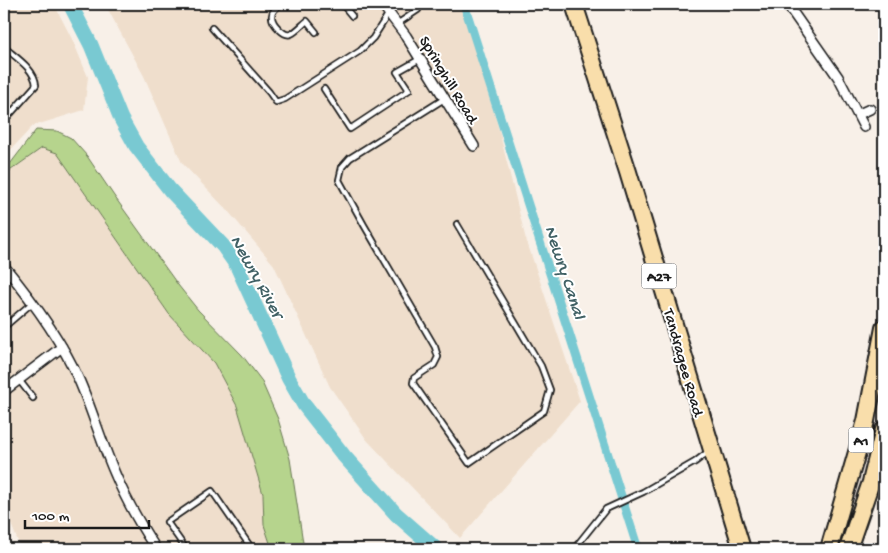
<svg xmlns="http://www.w3.org/2000/svg" width="888" height="553" font-family="'Gochi Hand',sans-serif">
	<style>
		.built { fill: #efdecc }
		.green { fill: #b6d48d; stroke: #697854 }
		.lines { fill: none; stroke-linecap: round; stroke-linejoin: round }
		.canal { stroke: #79c9d2; stroke-width: 9 }
		.river { stroke: #79c9d2; stroke-width: 15 }
		.lane-casing { stroke: #1c1c1c; stroke-width: 8 }
		.street-casing { stroke: #1c1c1c; stroke-width: 12 }
		.highway-casing { stroke: #1c1c1c; stroke-width: 20 }
		.lane { stroke: #fff; stroke-width: 4.5 }
		.street { stroke: #fff; stroke-width: 9 }
		.highway { stroke: #f9deab; stroke-width: 16 }
		.labels { text-anchor: middle; stroke-width: 4; stroke-linejoin: round; paint-order: stroke }
		.shield { fill: #fff; stroke: #606060; stroke-width: 1 }
		.shield-label { font-size: 15px; font-weight: bold; fill: #1c1c1c }
		.street-label { font-size: 16px; fill: #1c1c1c; stroke: #fff }
		.water-label { font-size: 18px; font-style: italic; fill: #416165; stroke: #fff }
	</style>
	<rect width="100%" height="100%" fill="#f8f0e8"/>
	<filter id="ink" filterUnits="userSpaceOnUse"><feTurbulence type="fractalNoise" baseFrequency=".02" numOctaves="2"/><feDisplacementMap in="SourceGraphic" scale="10" xChannelSelector="R" yChannelSelector="G"/><feConvolveMatrix kernelMatrix="1 2 1 2 8 2 1 2 1" color-interpolation-filters="sRGB"/></filter>
	<g filter="url(#ink)">
		<path class="built" d="M4 4H54L73 41 88 77 84 110 33 126 4 157Z
			M105 4H461L498 126 525 236 580 401 460 538 367 440 330 387 274 265 228 211 182 163 144 76Z
			M42 148 57 153 169 314 214 363 237 406 263 494 264 525 272 549H21L7 514 4 492V175Z"/>
		<path class="green" d="M36 130 57 131 71 138 87 156 114 196 178 285 198 310 242 355 261 380 278 419 290 459 304 549H272L264 525 263 494 237 406 214 363 169 314 57 153 42 148 4 175V172Z"/>
		<g class="lines">
			<path class="canal" d="M464 4 638 549"/>
			<path class="river" d="M70 4 91 45 121 119 136 146 170 190 223 246 237 266 289 379 304 405 344 456 396 514 436 549"/>
			<defs>
				<path id="lane" d="M281 4C277 7 271 11 272 17 272 23 284 37 291 34 297 31 302 25 307 21L316 32
					M342 4 352 16
					M397 24 418 10 417 4
					M212 28 269 92 276 102 285 99 360 51 373 38 389 13
					M4 47C15 57 35 69 36 85L4 121
					M324 89 350 129 409 90 397 72 420 59
					M444 99 350 158 342 167 339 180 364 225 435 347 438 357 434 365 414 378 413 383 469 463 544 411 550 390 541 366 457 224
					M4 327 32 303
					M19 380 33 398
					M186 549 167 522 212 491 252 549
					M574 549 606 509 643 492 695 462 708 452"/>
				<path id="street" d="M382 4 406 36 474 146
					M787 4 838 77 864 127
					M859 114 870 109
					M4 266C32 300 61 339 79 380 93 412 102 445 116 476 127 502 141 526 156 549
					M4 391 62 347"/>
				<path id="highway" d="M574 4 628 172 742 549
					M829 549 866 421 884 328
					M848 549 871 482 884 430"/>
			</defs>
			<use href="#lane" class="lane-casing"/>
			<use href="#street" class="street-casing"/>
			<use href="#highway" class="highway-casing"/>
			<use href="#lane" class="lane"/>
			<use href="#street" class="street"/>
			<use href="#highway" class="highway"/>
		</g>
	</g>
	<g class="labels">
		<g class="shield">
			<rect x="641.5" y="263.5" width="35" height="25" rx="4"/>
			<rect x="848.5" y="427.5" width="25" height="25" rx="4"/>
		</g>
		<g class="shield-label">
			<text x="659" y="281">A27</text>
			<text x="861" y="445">A1</text>
		</g>
		<g class="street-label">
			<text transform="translate(450 79) rotate(59)" y="6">Springhill Road</text>
			<text transform="translate(685 362) rotate(74)" y="6">Tandragee Road</text>
		</g>
		<g class="water-label">
			<text transform="translate(566 272) rotate(72)" y="6">Newry Canal</text>
			<text transform="translate(258 276) rotate(61)" y="6">Newry River</text>
		</g>
	</g>
	<rect width="888" height="553" fill="none" stroke="#fff" stroke-width="20"/>
	<rect x="10" y="10" width="868" height="533" fill="none" stroke="#1c1c1c" stroke-width="2" filter="url(#ink)"/>
	<path d="M25 520v8h124v-8" fill="none" stroke="#1c1c1c" stroke-width="2.5"/>
	<text x="32" y="520" font-size="15" fill="#1c1c1c" stroke="#ffffff" stroke-width="4" paint-order="stroke">100 m</text>
</svg>
